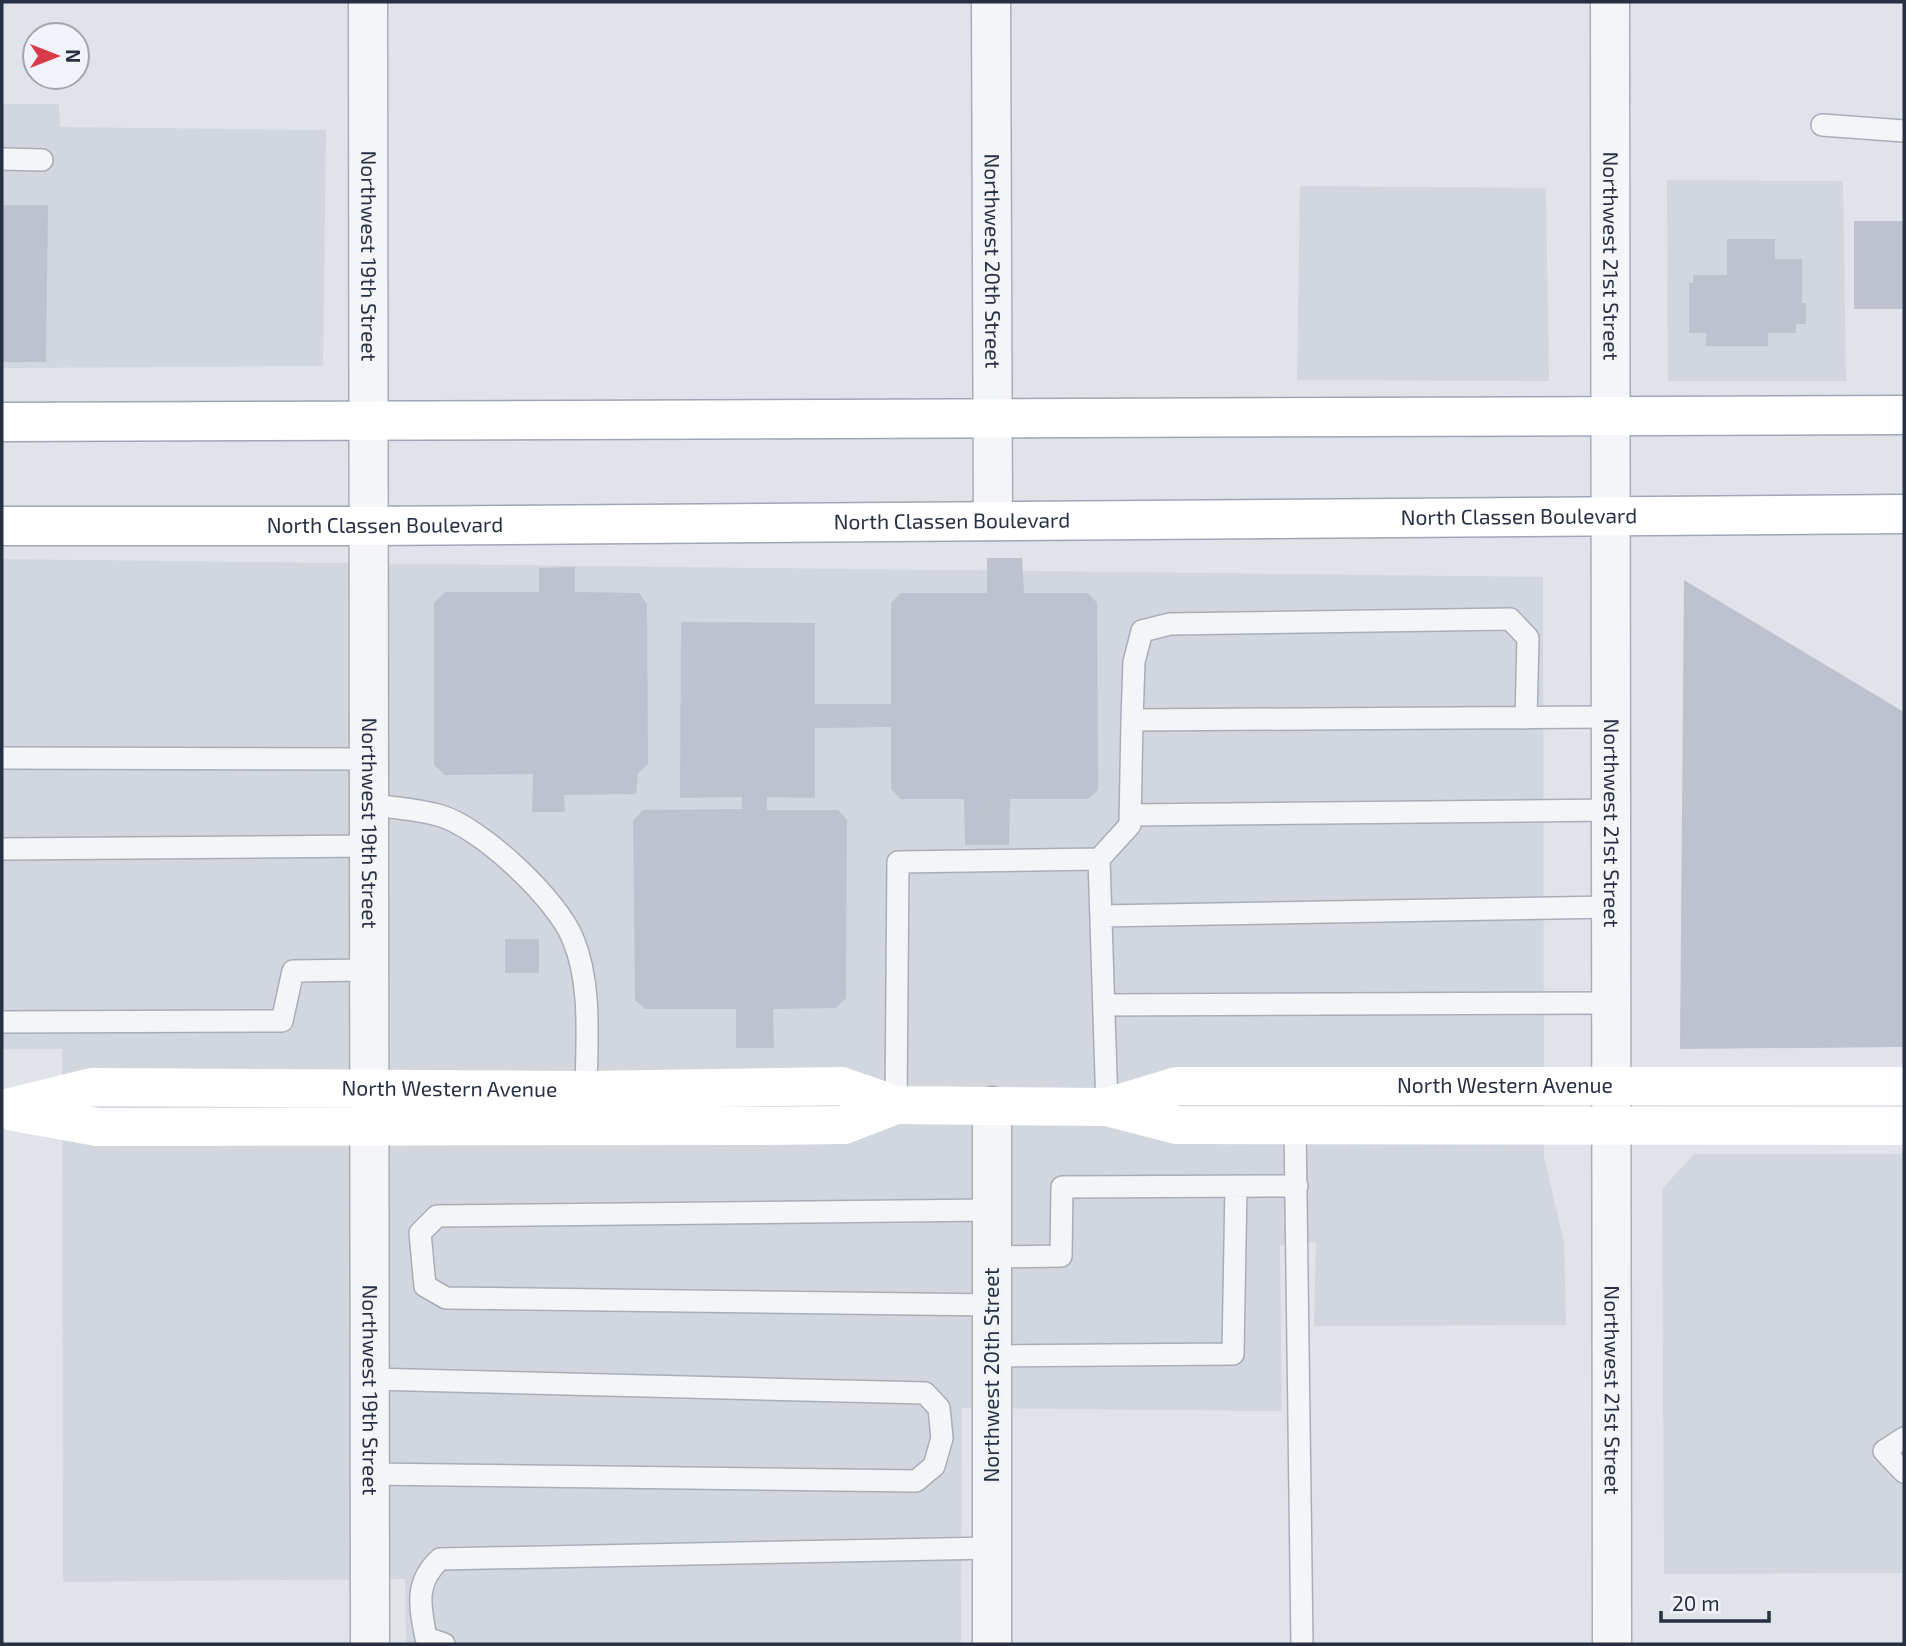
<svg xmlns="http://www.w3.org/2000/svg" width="1906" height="1646" font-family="'Exo 2',sans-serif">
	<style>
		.built { fill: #d2d6df }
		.building { fill: #bdc2ce }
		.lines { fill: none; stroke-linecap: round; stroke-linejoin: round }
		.lane-casing { stroke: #a8aeb8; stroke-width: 24 }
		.street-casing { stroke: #a8aeb8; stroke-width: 41 }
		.primary-casing { stroke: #9ea7b7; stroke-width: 41 }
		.path { stroke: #bec2c9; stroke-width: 4.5; stroke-dasharray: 5 5; stroke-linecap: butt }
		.lane { stroke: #f3f5f8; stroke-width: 21 }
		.street { stroke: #f3f5f8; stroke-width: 38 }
		.secondary { stroke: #fff; stroke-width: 38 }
		.primary { stroke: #fff; stroke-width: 38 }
		.labels { text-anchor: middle; stroke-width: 6; stroke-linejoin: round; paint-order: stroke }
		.street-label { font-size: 21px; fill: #273043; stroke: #f0f3f7 }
	</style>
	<rect width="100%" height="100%" fill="#e0e4ea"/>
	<path class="built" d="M2 104H59L60 127 326 130 323 366 2 368Z
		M1667 180 1843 181 1846 381H1668Z
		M1300 186 1546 188 1549 381 1297 380Z
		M2 559 1543 577 1544 1157 1564 1242 1566 1325 1314 1326 1316 1242 1280 1245 1282 1411 962 1408 961 1644H406L405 1579 63 1582 62 1049H2Z
		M1694 1154H1904V1573L1664 1574 1662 1189Z"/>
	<path class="building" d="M2 205H48L46 362H2Z
		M1854 221H1903V309H1854Z
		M1727 239H1775V259H1802V303H1806V324H1796V333H1768V346H1706V333H1689V283H1693V275H1727Z
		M987 558H1022L1024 593H1088L1097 603 1098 790 1088 799H1010L1009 845H965L964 799H901L891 789V727L815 728V798L767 797V810H838L847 820 846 998 836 1008 773 1009 774 1048H736V1009H645L635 1000 633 821 643 810 742 809V797L680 798 681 622 815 623V704H891V603L901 593H987Z
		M575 567V592L639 593 647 604 648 764 638 774 636 794 564 795 565 812H532L533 774 445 775 434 765V603L445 592H539V568Z
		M1684 580 1904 712V1047L1680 1049Z
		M505 939H539V973H505Z"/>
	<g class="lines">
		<defs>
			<path id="lane" d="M1822 125 1904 131
				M2 159 42 160
				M1132 720 1134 662 1142 631 1170 624 1510 619 1528 638 1526 718
				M2 758 369 759
				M369 804C392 808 416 809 438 815 480 826 557 899 573 939 593 987 586 1047 586 1098
				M1130 815 1611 810
				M2 849 369 846
				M1101 916 1611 907
				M1104 1005 1612 1003
				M2 1022 282 1021 293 971 369 970
				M896 1105 898 862 1099 859
				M1107 1107 1099 859 1130 825 1132 720 1611 717
				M1295 1125 1302 1644
				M992 1210 437 1216 420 1233 425 1286 446 1298 992 1305
				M992 1257 1061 1256 1062 1187 1297 1186
				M992 1356 1233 1354 1236 1186
				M370 1379 925 1393 939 1408 942 1438 934 1466 916 1481 370 1474
				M1884 1451 1904 1472
				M1884 1451 1904 1438
				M444 1644 426 1638C420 1606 414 1583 440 1559L992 1548"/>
			<g id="street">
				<path id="s1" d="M368 2 370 1644"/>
				<path id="s2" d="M991 2 993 521"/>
				<path id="s3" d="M1610 2 1612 1644"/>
				<path d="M992 1106V1644"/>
			</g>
			<g id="primary">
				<path d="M2 422 1904 415"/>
				<path id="s6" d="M2 526H369L1904 514"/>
			</g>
		</defs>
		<use href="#lane" class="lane-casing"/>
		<use href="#street" class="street-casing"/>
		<use href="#primary" class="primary-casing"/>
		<path class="path" d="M984 814 985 799"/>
		<use href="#lane" class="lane"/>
		<use href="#street" class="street"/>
		<g class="secondary">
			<path id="s4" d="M1107 1107 1177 1086H1904"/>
			<path id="s5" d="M2 1109 92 1087 586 1090 841 1086 896 1105 1107 1107 1177 1125 1904 1126"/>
			<path d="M14 1112 97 1127 754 1126 844 1125 896 1105"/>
		</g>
		<use href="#primary" class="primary"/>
	</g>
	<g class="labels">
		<g class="street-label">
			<text dy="7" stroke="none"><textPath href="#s1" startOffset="254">Northwest 19th Street</textPath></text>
			<text dy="7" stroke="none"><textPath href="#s3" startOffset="254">Northwest 21st Street</textPath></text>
			<text dy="7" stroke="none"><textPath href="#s2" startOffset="259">Northwest 20th Street</textPath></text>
			<text dy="7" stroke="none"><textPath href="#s6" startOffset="1517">North Classen Boulevard</textPath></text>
			<text dy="7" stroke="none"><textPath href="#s6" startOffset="950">North Classen Boulevard</textPath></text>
			<text dy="7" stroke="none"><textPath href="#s6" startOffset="383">North Classen Boulevard</textPath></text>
			<text dy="7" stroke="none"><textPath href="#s1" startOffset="821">Northwest 19th Street</textPath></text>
			<text dy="7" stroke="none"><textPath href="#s3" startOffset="821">Northwest 21st Street</textPath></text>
			<text dy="7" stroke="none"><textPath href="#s4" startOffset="401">North Western Avenue</textPath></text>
			<text dy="7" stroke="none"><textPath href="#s5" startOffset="450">North Western Avenue</textPath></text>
			<text transform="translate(992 1375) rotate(-90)" y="7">Northwest 20th Street</text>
			<text dy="7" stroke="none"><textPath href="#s1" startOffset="1388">Northwest 19th Street</textPath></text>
			<text dy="7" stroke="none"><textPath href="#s3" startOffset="1388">Northwest 21st Street</textPath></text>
		</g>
	</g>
	<rect width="1906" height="1646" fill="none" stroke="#273043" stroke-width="7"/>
	<g transform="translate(56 56) rotate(90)"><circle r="33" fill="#f0f3f7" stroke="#a0a5af" stroke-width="2"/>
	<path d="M0-5L12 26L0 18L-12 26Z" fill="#d93b4b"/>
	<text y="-10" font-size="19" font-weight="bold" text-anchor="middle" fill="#273043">N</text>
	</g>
	<path d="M1661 1611v10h108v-10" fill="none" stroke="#273043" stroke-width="3.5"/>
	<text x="1672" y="1611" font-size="21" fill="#273043" stroke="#f0f3f7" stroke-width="5" paint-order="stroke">20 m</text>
</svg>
